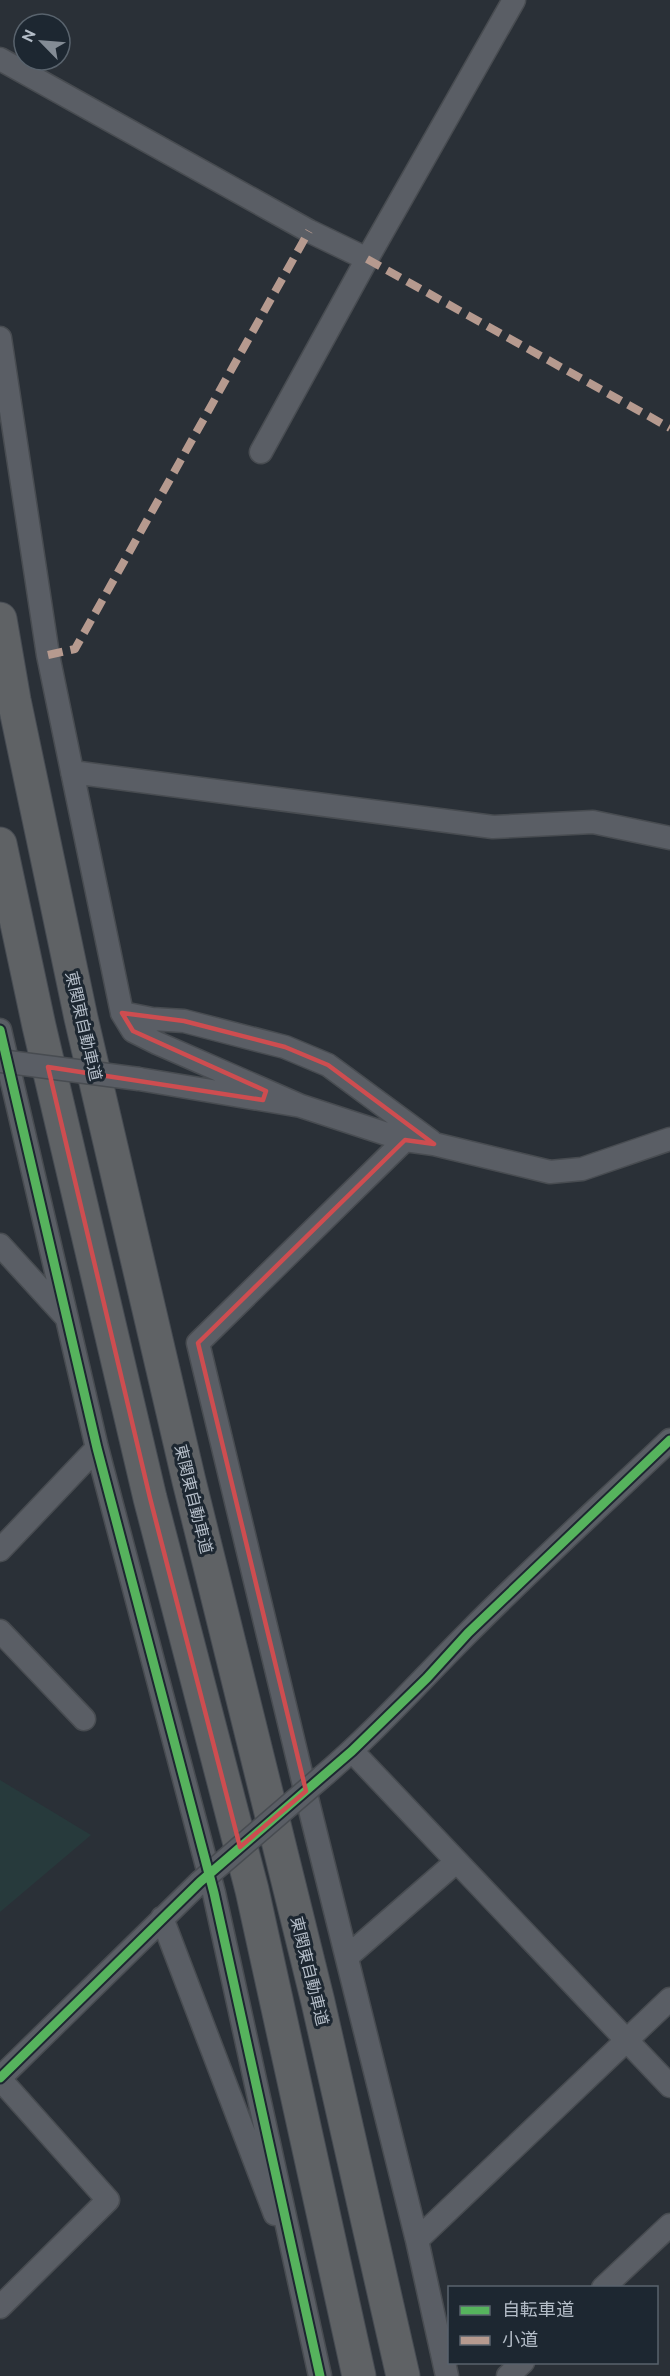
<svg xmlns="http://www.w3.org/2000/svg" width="670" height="2376" font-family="Ubuntu,'Noto Sans JP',sans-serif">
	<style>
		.green { fill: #273a3c }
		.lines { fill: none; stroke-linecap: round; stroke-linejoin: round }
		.minor-casing { stroke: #484c51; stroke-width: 25 }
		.highway-casing { stroke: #474c53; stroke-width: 35 }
		.minor { stroke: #5a5e65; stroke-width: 22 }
		.highway { stroke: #5f6265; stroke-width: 33 }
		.minor-bridge-casing { stroke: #484c51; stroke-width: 25; stroke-linecap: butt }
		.minor-bridge { stroke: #5a5e65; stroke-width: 22 }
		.quiet { stroke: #b69a8f; stroke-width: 8; stroke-dasharray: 15 8; stroke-linecap: butt }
		.cycleway-casing { stroke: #1d2731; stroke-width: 13 }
		.cycleway { stroke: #56b35d; stroke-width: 9 }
		.marked { fill: none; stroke: #ce4d50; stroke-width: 4.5; stroke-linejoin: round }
		.labels { text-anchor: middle; stroke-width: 6; stroke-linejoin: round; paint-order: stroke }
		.street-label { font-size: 16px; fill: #b4bdc8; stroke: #1d2731 }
	</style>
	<rect width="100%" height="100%" fill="#2a3037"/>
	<path class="green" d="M0 1780 91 1835 0 1912Z"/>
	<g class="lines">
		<defs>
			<path id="minor" d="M0 59 309 231 367 259
				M0 338 48 655 122 1013 133 1031 157 1043 301 1106
				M261 452 367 259 514 0
				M72 772 493 827 593 822 670 838
				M122 1013 152 1019 184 1021 285 1047 328 1065 431 1141
				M0 1030 97 1448 214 1893 320 2376
				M139 1079 301 1106 405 1140 434 1144 550 1172 582 1169 670 1139
				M405 1140 198 1343 309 1806 417 2240 447 2376
				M0 1245 66 1317
				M0 1550 97 1448
				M0 1631 84 1719
				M352 1751 670 2086
				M322 1777C375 1732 420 1681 468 1633 534 1566 603 1504 670 1440
				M162 1918 275 2214
				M347 1957 456 1862
				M0 2078 200 1882
				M0 2079 108 2200 0 2307
				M417 2240 670 1999
				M603 2288 670 2225
				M508 2376 523 2362"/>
			<path id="highway" d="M0 619 14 700 81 1018 189 1481 318 2002 403 2376
				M0 844 39 1026 150 1498 252 1890 359 2376"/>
		</defs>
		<use href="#minor" class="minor-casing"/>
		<use href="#highway" class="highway-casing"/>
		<use href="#minor" class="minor"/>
		<use href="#highway" class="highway"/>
		<defs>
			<path id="minor-bridge" d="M0 1061 139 1079
				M200 1882 322 1777"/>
		</defs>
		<use href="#minor-bridge" class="minor-bridge-casing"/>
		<use href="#minor-bridge" class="minor-bridge"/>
		<path class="quiet" d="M367 259 670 428
			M48 655 75 649 309 231"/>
		<defs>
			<path id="cycleway" d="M0 1030 97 1448 214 1893 320 2376
				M0 2078 200 1882 352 1751 427 1678 468 1633 670 1440"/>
		</defs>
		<use href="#cycleway" class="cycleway-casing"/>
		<use href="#cycleway" class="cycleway"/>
	</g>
	<path class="marked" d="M122 1013 184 1021 285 1047 328 1065 434 1144 405 1140 198 1343 306 1791 240 1847 150 1498 48 1067 263 1100 266 1091 133 1031Z"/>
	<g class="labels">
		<g class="street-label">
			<text transform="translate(84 1026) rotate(77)" y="6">東関東自動車道</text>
			<text transform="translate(194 1499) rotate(76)" y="6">東関東自動車道</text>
			<text transform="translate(310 1971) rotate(76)" y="6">東関東自動車道</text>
		</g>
	</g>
	<rect x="448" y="2286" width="210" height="78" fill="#1d2731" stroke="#59636d" stroke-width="1.5"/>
	<rect x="460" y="2306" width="30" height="9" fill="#56b35d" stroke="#59636d" stroke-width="1.5"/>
	<text x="502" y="2316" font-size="18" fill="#b4bdc8">自転車道</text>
	<rect x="460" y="2336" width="30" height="9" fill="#b69a8f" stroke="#59636d" stroke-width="1.5"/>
	<text x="502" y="2346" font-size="18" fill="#b4bdc8">小道</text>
	<g transform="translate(42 42) rotate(295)"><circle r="28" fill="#1d2731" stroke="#59636d" stroke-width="1.5"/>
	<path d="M0-4.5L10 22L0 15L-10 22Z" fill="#848c95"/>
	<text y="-9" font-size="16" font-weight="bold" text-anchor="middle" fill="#b4bdc8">N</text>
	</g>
</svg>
